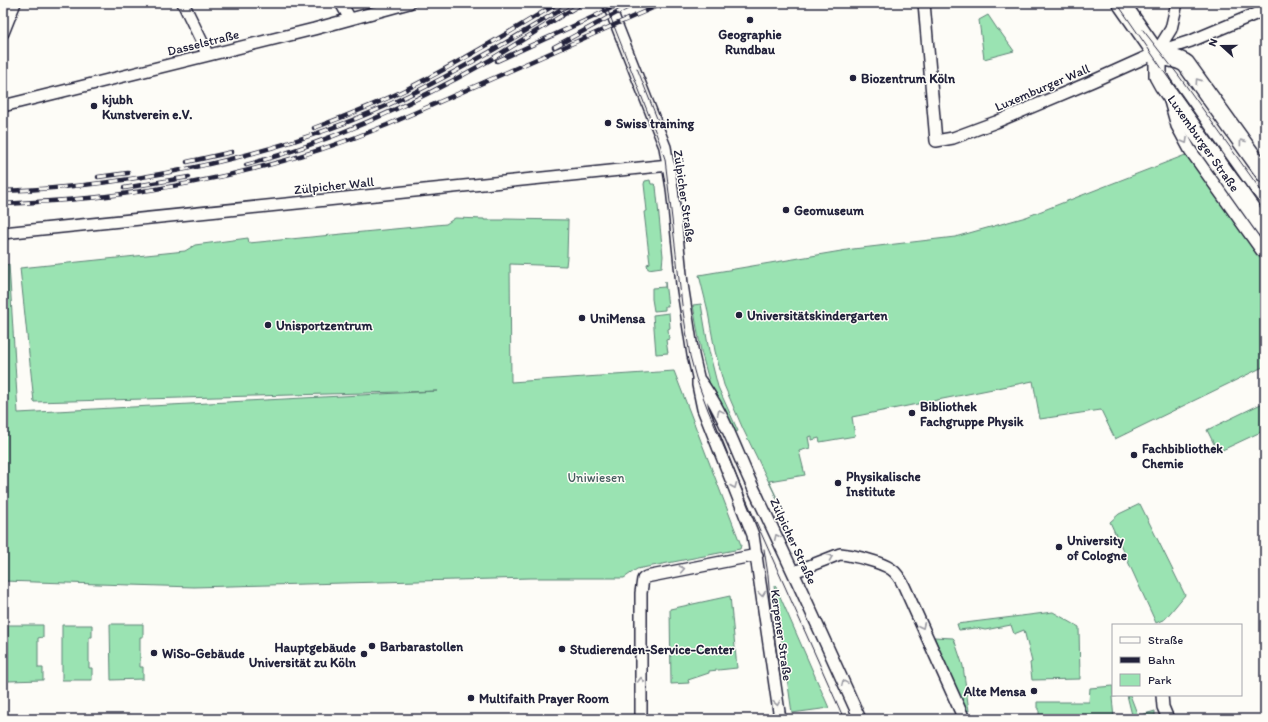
<svg xmlns="http://www.w3.org/2000/svg" width="1268" height="722" font-family="Itim,sans-serif">
	<style>
		.green { fill: #9ae3b2; stroke: #5e8276 }
		.lines { fill: none; stroke-linecap: round; stroke-linejoin: round }
		.minor-casing { stroke: #22223b; stroke-width: 14 }
		.primary-casing { stroke: #22223b; stroke-width: 20 }
		.minor { stroke: #fdfcf7; stroke-width: 11 }
		.primary { stroke: #fdfcf7; stroke-width: 17 }
		.tram { stroke: #22223b; stroke-width: 1 }
		.rail-casing { stroke: #22223b; stroke-width: 4.5 }
		.rail { stroke: #fdfcf7; stroke-width: 3; stroke-dasharray: 9; stroke-linecap: butt }
		.oneway { stroke: #9a9aa2 }
		.poi-dot { fill: #22223b; stroke: #fdfcf7; stroke-width: 1.5 }
		.labels { text-anchor: middle; stroke-width: 3; stroke-linejoin: round; paint-order: stroke }
		.poi-label { font-size: 13px; font-weight: bold; fill: #22223b; stroke: #fdfcf7; text-anchor: start }
		.street-label { font-size: 13px; fill: #22223b; stroke: #fdfcf7 }
		.park-label { font-size: 13px; fill: #465c5f; stroke: #fdfcf7 }
	</style>
	<rect width="100%" height="100%" fill="#fdfcf7"/>
	<filter id="ink" filterUnits="userSpaceOnUse"><feTurbulence type="fractalNoise" baseFrequency=".025" numOctaves="2"/><feDisplacementMap in="SourceGraphic" scale="8" xChannelSelector="R" yChannelSelector="G"/><feConvolveMatrix kernelMatrix="1 2 1 2 8 2 1 2 1" color-interpolation-filters="sRGB"/></filter>
	<g filter="url(#ink)">
		<path class="green" d="M988 15 998 30H999L1014 51 984 59 979 20Z
			M1188 154 1265 262V366L1115 439 1101 410 1040 419 1033 381 852 417 855 436 820 442 819 438 812 440V436L808 437 810 448 799 451 805 475 769 481 783 511 743 429 724 385 715 351 707 307 699 275 853 249 955 237 1026 217Z
			M650 180 651 184H654L656 186 663 256 662 267 648 269 647 264 650 263 644 212 647 211 644 184 645 181Z
			M455 218 484 219V220H503L504 219 568 220 567 257 566 266 510 264 511 382 674 371 741 545 740 549 637 569 624 578H530L194 587 3 581V266L9 264 18 413 437 391 34 402 20 268 185 251 195 245 248 238 249 243 446 224Z
			M665 282 668 306H665V310L654 311 652 299V288L665 287Z
			M701 304 709 351 718 387 738 431 732 434 712 392 701 351 693 305Z
			M669 313 670 328 668 329 669 339 666 340 668 353 656 354 653 315Z
			M1263 403 1265 407V430L1218 452 1207 430Z
			M1140 504 1185 595 1165 619 1156 623 1110 522 1119 514Z
			M775 585 829 708 792 713 774 586Z
			M730 596 737 668 709 671V673L688 680 689 683 671 684 670 609Z
			M1053 612 1079 627 1080 679 1032 680 1030 663 1032 662 1024 630 1014 634 1011 625 985 630 976 628 959 630 957 624Z
			M110 624H143V637H140V667H143V679L111 680Z
			M8 625H43V637L38 638V668H43V680L8 681Z
			M62 625H92V637H89V668H92V680H62Z
			M934 637 953 638 954 639 963 666 969 711 966 710Z
			M1113 686V695H1116L1117 696 1112 697 1114 719H1051V715H1039V708H1037V702H1089L1090 688Z
			M1127 695H1130L1138 716 1155 711V716L1133 719Z"/>
		<g class="lines">
			<defs>
				<path id="minor" d="M183 3 203 44 207 55
					M341 3 350 19
					M608 3 665 147 672 188 682 284 693 355 698 377V385L703 409 753 535 780 719
					M924 3 936 141 953 138 996 122 1093 81 1160 51 1191 41 1265 10
					M3 33 15 3
					M1156 53 1171 29 1177 3
					M1170 101 1177 126 1190 150 1262 251
					M3 106 314 29 409 3
					M3 233 669 165
					M698 378C722 409 734 446 750 481 788 560 824 639 860 719
					M794 572 840 554C853 555 881 562 891 569 897 573 901 580 904 586L964 719
					M1162 695 1163 707 1168 719
					M641 719V593L643 579 646 577 757 555"/>
				<path id="primary" d="M1121 3 1156 53C1166 59 1177 57 1186 64L1265 174
					M1156 53 1158 62V76L1163 85 1265 229"/>
			</defs>
			<use href="#minor" class="minor-casing"/>
			<use href="#primary" class="primary-casing"/>
			<use href="#minor" class="minor"/>
			<use href="#primary" class="primary"/>
			<path class="tram" d="M605 3 659 141 665 159 682 305 690 356 696 378 708 410 753 515 844 719
				M1117 3 1167 76 1238 176 1265 210
				M1143 30 1179 76 1265 196
				M637 68 660 126
				M764 549 768 575 772 625 780 676"/>
			<defs>
				<path id="rail" d="M554 47 635 3
					M497 61 593 17 622 3
					M314 128C346 116 377 104 407 89 459 63 508 33 558 3
					M187 162 232 152
					M246 165C331 142 413 104 490 60 521 41 552 21 583 3
					M98 177 128 173
					M124 188 189 177
					M3 191C138 186 287 155 409 95 465 68 518 36 571 3
					M3 204C40 202 78 200 115 195 208 183 300 161 387 125L664 3"/>
			</defs>
			<use href="#rail" class="rail-casing"/>
			<use href="#rail" class="rail"/>
		</g>
		<defs><path id="oneway-chevron" d="M-2-3.5L2.5 0L-2 3.5" fill="none" stroke-width="1.6" stroke-linecap="round" stroke-linejoin="round"/></defs>
		<g class="oneway">
			<use href="#oneway-chevron" transform="translate(1198 81) rotate(-125)"/>
			<use href="#oneway-chevron" transform="translate(1185 141) rotate(60)"/>
			<use href="#oneway-chevron" transform="translate(1242 142) rotate(-126)"/>
			<use href="#oneway-chevron" transform="translate(720 412) rotate(-114)"/>
			<use href="#oneway-chevron" transform="translate(734 486) rotate(67)"/>
			<use href="#oneway-chevron" transform="translate(777 537) rotate(-115)"/>
			<use href="#oneway-chevron" transform="translate(830 557) rotate(-22)"/>
			<use href="#oneway-chevron" transform="translate(682 569) rotate(-11)"/>
			<use href="#oneway-chevron" transform="translate(762 594) rotate(82)"/>
			<use href="#oneway-chevron" transform="translate(922 626) rotate(65)"/>
			<use href="#oneway-chevron" transform="translate(641 680) rotate(-90)"/>
			<use href="#oneway-chevron" transform="translate(844 683) rotate(-114)"/>
			<use href="#oneway-chevron" transform="translate(777 703) rotate(80)"/>
		</g>
	</g>
	<g class="poi-dot">
		<circle cx="750" cy="20" r="4"/>
		<circle cx="853" cy="78" r="4"/>
		<circle cx="94" cy="106" r="4"/>
		<circle cx="608" cy="123" r="4"/>
		<circle cx="786" cy="210" r="4"/>
		<circle cx="739" cy="315" r="4"/>
		<circle cx="582" cy="318" r="4"/>
		<circle cx="268" cy="325" r="4"/>
		<circle cx="912" cy="413" r="4"/>
		<circle cx="1134" cy="455" r="4"/>
		<circle cx="838" cy="483" r="4"/>
		<circle cx="1059" cy="547" r="4"/>
		<circle cx="372" cy="646" r="4"/>
		<circle cx="562" cy="649" r="4"/>
		<circle cx="154" cy="653" r="4"/>
		<circle cx="364" cy="654" r="4"/>
		<circle cx="1034" cy="691" r="4"/>
		<circle cx="471" cy="698" r="4"/>
	</g>
	<g class="labels">
		<g class="poi-label">
			<text x="750" y="39" text-anchor="middle">Geographie<tspan x="750" dy="15">Rundbau</tspan></text>
			<text x="861" y="83">Biozentrum Köln</text>
			<text x="102" y="104">kjubh<tspan x="102" dy="15">Kunstverein e.V.</tspan></text>
			<text x="616" y="128">Swiss training</text>
			<text x="794" y="215">Geomuseum</text>
			<text x="747" y="320">Universitätskindergarten</text>
			<text x="590" y="323">UniMensa</text>
			<text x="276" y="330">Unisportzentrum</text>
			<text x="920" y="411">Bibliothek<tspan x="920" dy="15">Fachgruppe Physik</tspan></text>
			<text x="1142" y="453">Fachbibliothek<tspan x="1142" dy="15">Chemie</tspan></text>
			<text x="846" y="481">Physikalische<tspan x="846" dy="15">Institute</tspan></text>
			<text x="1067" y="545">University<tspan x="1067" dy="15">of Cologne</tspan></text>
			<text x="380" y="651">Barbarastollen</text>
			<text x="356" y="652" text-anchor="end">Hauptgebäude<tspan x="356" dy="15">Universität zu Köln</tspan></text>
			<text x="570" y="654">Studierenden-Service-Center</text>
			<text x="162" y="658">WiSo-Gebäude</text>
			<text x="1026" y="696" text-anchor="end">Alte Mensa</text>
			<text x="479" y="703">Multifaith Prayer Room</text>
		</g>
		<g class="street-label">
			<text transform="translate(203 42) rotate(-14)" y="5">Dasselstraße</text>
			<text transform="translate(1042 87) rotate(-23)" y="5">Luxemburger Wall</text>
			<text transform="translate(1204 143) rotate(55)" y="5">Luxemburger Straße</text>
			<text transform="translate(334 185) rotate(-6)" y="5">Zülpicher Wall</text>
			<text transform="translate(685 196) rotate(82)" y="5">Zülpicher Straße</text>
			<text transform="translate(794 541) rotate(65)" y="5">Zülpicher Straße</text>
			<text transform="translate(782 635) rotate(82)" y="5">Kerpener Straße</text>
		</g>
		<g class="park-label">
			<text x="596" y="482">Uniwiesen</text>
		</g>
	</g>
	<rect width="1268" height="722" fill="none" stroke="#fdfcf7" stroke-width="16"/>
	<rect x="8" y="8" width="1252" height="706" fill="none" stroke="#22223b" stroke-width="1.5" filter="url(#ink)"/>
	<rect x="1112" y="624" width="130" height="72" fill="#fdfcf7" stroke="#a5a5ac"/>
	<rect x="1120" y="637" width="20" height="6" fill="#fdfcf7" stroke="#a5a5ac"/>
	<text x="1148" y="644" font-size="12" fill="#22223b">Straße</text>
	<rect x="1120" y="657" width="20" height="6" fill="#22223b" stroke="#a5a5ac"/>
	<text x="1148" y="664" font-size="12" fill="#22223b">Bahn</text>
	<rect x="1120" y="674" width="20" height="12" fill="#9ae3b2" stroke="#a5a5ac"/>
	<text x="1148" y="684" font-size="12" fill="#22223b">Park</text>
	<g transform="translate(1222 46) rotate(291)" stroke="#fdfcf7" stroke-width="3" paint-order="stroke">
	<path d="M0-3L7 15L0 10L-7 15Z" fill="#22223b"/>
	<text y="-6" font-size="11" font-weight="bold" text-anchor="middle" fill="#22223b">N</text>
	</g>
</svg>
